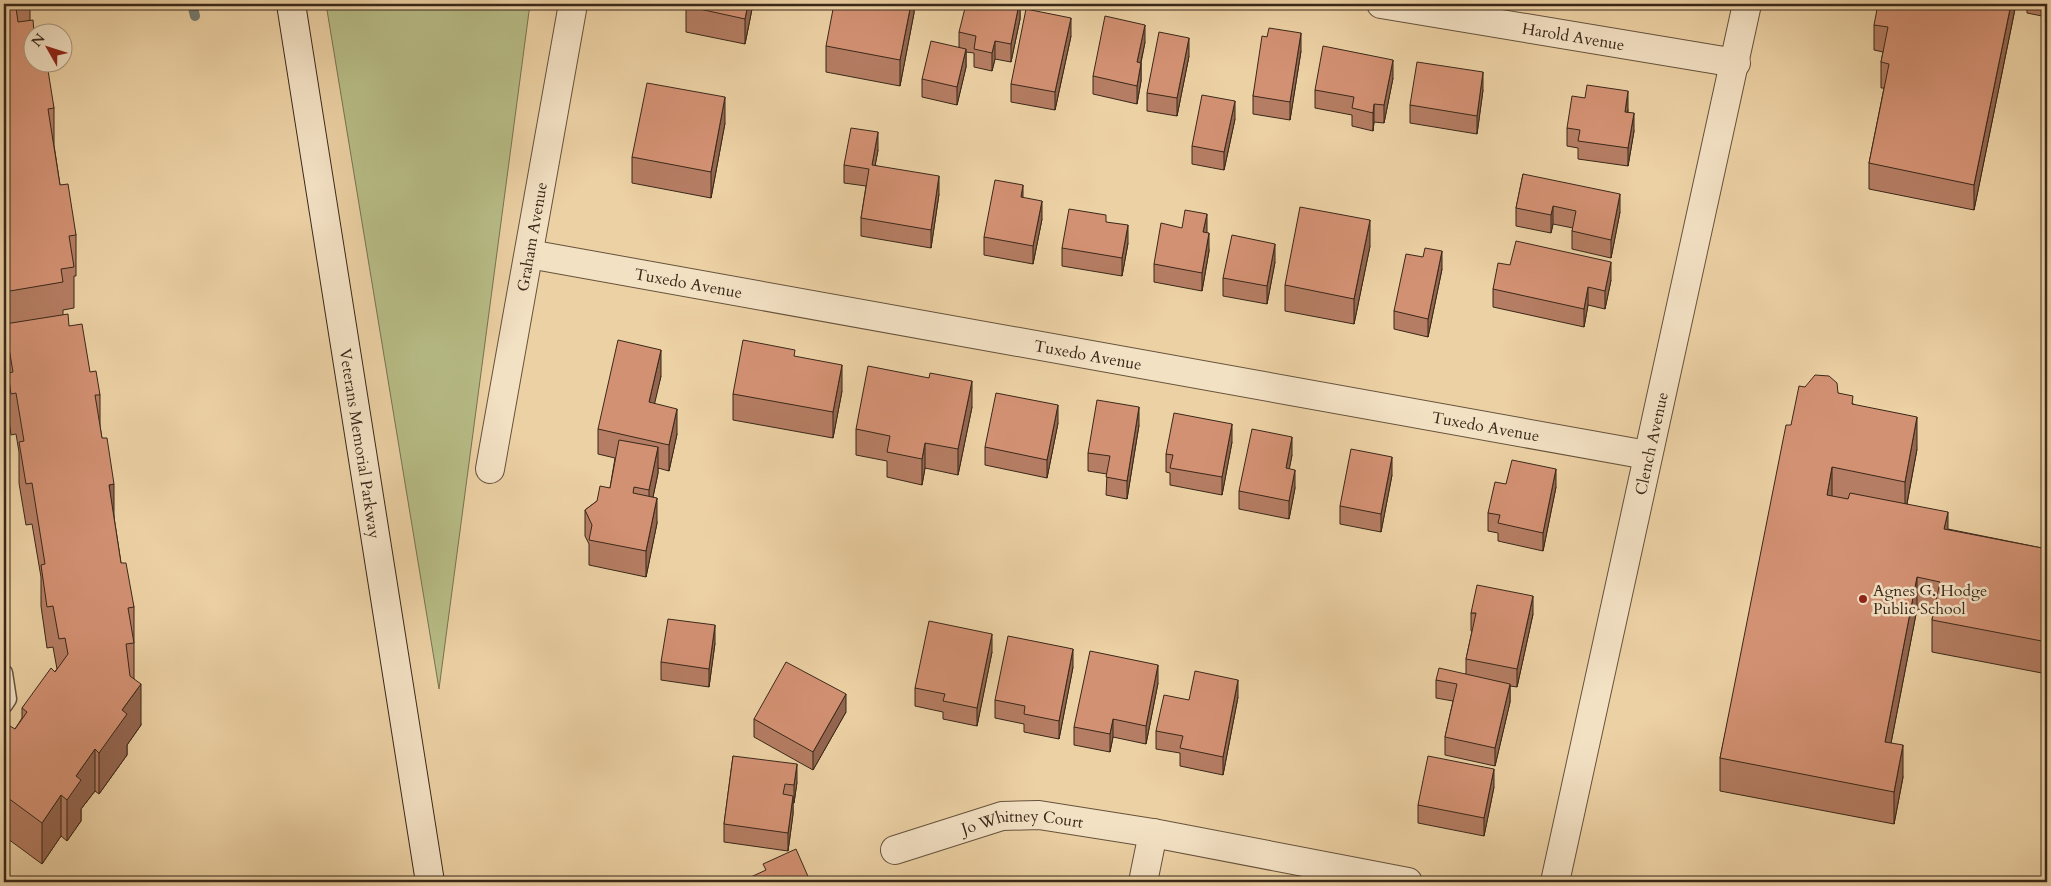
<svg xmlns="http://www.w3.org/2000/svg" width="2051" height="886" font-family="Cardo,serif">
	<style>
		.green { fill: #b7bc86; stroke: #787250 }
		.lines { fill: none; stroke-linecap: round; stroke-linejoin: round }
		.stream { stroke: #747d73; stroke-width: 10 }
		.lane-casing { stroke: #66523c; stroke-width: 19 }
		.street-casing { stroke: #66523c; stroke-width: 30 }
		.secondary-casing { stroke: #392819; stroke-width: 30 }
		.lane { stroke: #f3e1c4; stroke-width: 16 }
		.street { stroke: #f3e1c4; stroke-width: 28 }
		.secondary { stroke: #f3e1c4; stroke-width: 28 }
		.wall { fill: #b57d63; stroke: #392819 }
		.shaded-wall { fill: #946650; stroke: #392819 }
		.building { fill: #d39173; stroke: #392819 }
		.poi-dot { fill: #8f2418; stroke: #f3e1c4; stroke-width: 2 }
		.labels { text-anchor: middle; stroke-width: 5; stroke-linejoin: round; paint-order: stroke }
		.street-label { font-size: 16px; fill: #392819; stroke: #f3e1c4 }
		.poi-label { font-size: 16px; fill: #392819; stroke: #f3e1c4; text-anchor: start }
	</style>
	<rect width="100%" height="100%" fill="#ecd1a4"/>
	<filter id="stains"><feTurbulence type="fractalNoise" baseFrequency=".004" numOctaves="4"/><feColorMatrix values="0 0 0 0 .2 0 0 0 0 .09 0 0 0 0 .02 0 0 0 .5 -.17"/></filter>
	<radialGradient id="worn" r=".72"><stop offset=".6" stop-color="#630" stop-opacity="0"/><stop offset="1" stop-color="#630" stop-opacity=".3"/></radialGradient>
	<path class="green" d="M326 4H530L439 689Z"/>
	<g class="lines">
		<path class="stream" d="M192 4 195 16"/>
		<defs>
			<path id="lane" d="M4 673 8 699 4 705"/>
			<g id="street">
				<path id="s1" d="M1381 4 1736 63"/>
				<path id="s2" d="M529 254 1647 455"/>
				<path id="s3" d="M490 469 573 4"/>
				<path id="s4" d="M895 850 1002 816 1039 815 1153 833 1408 882"/>
				<path d="M1143 882 1153 833"/>
				<path id="s5" d="M1555 882 1747 4"/>
			</g>
			<g id="secondary">
				<path id="s6" d="M291 4 430 882"/>
			</g>
		</defs>
		<use href="#lane" class="lane-casing"/>
		<use href="#street" class="street-casing"/>
		<use href="#secondary" class="secondary-casing"/>
		<use href="#lane" class="lane"/>
		<use href="#street" class="street"/>
		<use href="#secondary" class="secondary"/>
	</g>
	<path class="wall" d="M4 4H30V21L39 65 54 108V145L60 185 76 235V276H74V308L63 310V315L69 326 100 395V426L114 517 121 563 134 607V679L141 725 127 745V755L99 794 95 791 81 809V821L67 841 61 836 42 864 4 836V735L15 729 22 718V708L57 669 53 647 47 648 41 606V577L32 524 26 525 19 483V452L16 434 11 435 8 414V380L5 365V332L4 333Z
		M686 4H753L745 44 686 32Z
		M914 4V13L900 86 826 72V46Z
		M1020 4V19L1011 62 995 59 992 71 974 67V53L966 52V67L957 105 922 97V79L959 48V32Z
		M2016 4 1974 210 1869 189V163L1884 88H1881V62L1883 52 1874 50V25Z
		M2027 4H2047V17L2027 13Z
		M1071 36 1055 110 1011 102V84Z
		M1267 37 1301 51 1290 120 1253 114V96Z
		M1145 42 1141 63V81L1137 104 1093 94V76Z
		M1189 56 1177 116 1147 111V93Z
		M1393 78 1384 123 1374 122 1373 131 1352 126V115L1315 108V90Z
		M1483 90 1477 134 1410 123V105Z
		M1628 109V112L1634 131 1628 166 1578 159V148L1567 146V128Z
		M1235 119 1224 170 1192 164V146Z
		M725 123 711 198 632 183V157Z
		M878 150 875 165 939 194 931 248 861 236V218L866 186 844 183V165Z
		M1523 174 1620 212 1611 258 1572 249V231L1573 228 1553 224 1551 233 1516 226V208Z
		M1023 198 1042 219 1033 264 984 255V237Z
		M1106 222 1128 243 1122 276 1062 266V248Z
		M1207 233 1209 251 1202 291 1154 282V264Z
		M1370 246 1354 324 1285 311V285Z
		M1423 257 1442 269 1428 337 1394 329V311Z
		M1275 262 1267 304 1223 296V278Z
		M1510 265 1611 280 1605 309 1588 305 1584 327 1493 307V289Z
		M795 357 842 391 833 438 733 420V394Z
		M661 376 654 403 677 434 669 471 658 468V473L653 497 657 523 646 577 589 565V544L585 536V510L597 501 610 488 615 458 598 454V429Z
		M1838 393 1917 449 1907 504 1948 529 2047 549V674L1932 652V620L1933 612 1917 609 1891 743 1903 777 1894 824 1720 791V758L1791 425Z
		M972 407 958 475 925 468 922 485 887 477V461L856 455V429Z
		M1058 423 1047 478 985 465V447Z
		M1139 425 1127 499 1106 495 1107 474 1088 471V453Z
		M1232 442 1222 495 1170 485V473L1166 472V454Z
		M1292 455 1289 469 1295 488 1289 519 1239 509V491Z
		M1392 475 1381 532 1340 524V506Z
		M1506 484 1556 487 1543 551 1498 541V533L1488 531V513Z
		M1471 613 1533 614 1517 687 1510 686V702L1495 766 1445 755V737L1453 701 1436 698V680L1466 674V659L1472 631H1471Z
		M715 643 709 687 661 680V662Z
		M992 652 977 726 943 719V712L915 706V688Z
		M1073 667 1059 739 1024 732V724L995 718V700Z
		M1158 683 1146 744 1113 737 1110 752 1074 745V727Z
		M1238 697 1223 775 1180 766V753L1156 749V731L1189 700Z
		M846 712 813 770 754 737V719Z
		M733 756 797 782 794 803H793V814L788 851 724 842V824Z
		M1494 787 1484 836 1418 823V805Z"/>
	<path class="shaded-wall" d="M748 4H753L745 44V19Z
		M911 4H914V13L900 86V60Z
		M1019 4H1020V19L1011 62V44Z
		M2011 4H2016L1974 210V185Z
		M1071 18V36L1055 110V92Z
		M1145 25V42L1137 80V62Z
		M1301 33V51L1290 120V102Z
		M1189 38V56L1177 116V98Z
		M995 41V59L992 71V53Z
		M966 49V67L957 105V87Z
		M1393 60V78L1384 123V105Z
		M1141 63V81L1137 104V86Z
		M1483 72V90L1477 134V116Z
		M1628 91V109L1625 130V112Z
		M725 97V123L711 198V172Z
		M1235 101V119L1224 170V152Z
		M1374 104V122L1373 131V113Z
		M1634 113V131L1628 166V148Z
		M878 132V150L872 183V165Z
		M939 176V194L931 248V230Z
		M1023 185V203L1021 197Z
		M1620 194V212L1611 258V240Z
		M1042 201V219L1033 264V246Z
		M1553 206V224L1551 233V215Z
		M1207 214V232L1203 250V232Z
		M1370 220V246L1354 324V299Z
		M1128 225V243L1122 276V258Z
		M1209 233V251L1202 291V273Z
		M1275 244V262L1267 304V286Z
		M1442 251V269L1428 337V319Z
		M1611 262V280L1605 309V291Z
		M1588 287V305L1584 327V309Z
		M661 350V376L649 428V402Z
		M842 365V391L833 438V412Z
		M972 381V407L958 475V449Z
		M1058 405V423L1047 478V460Z
		M1139 407V425L1127 499V481Z
		M677 409V434L669 471V445Z
		M1917 417V449L1905 514V482Z
		M1232 424V442L1222 495V477Z
		M1292 437V455L1286 486V468Z
		M925 443V468L922 485V459Z
		M658 447V473L649 516V490Z
		M1392 457V475L1381 532V514Z
		M1832 467V499L1827 495Z
		M1556 469V487L1543 551V533Z
		M1295 470V488L1289 519V501Z
		M114 484V525L109 485Z
		M657 498V523L646 577V551Z
		M1948 512V544L1944 529Z
		M1917 577V609L1885 774V742Z
		M1533 596V614L1517 687V669Z
		M715 625V643L709 687V669Z
		M992 634V652L977 726V708Z
		M1073 649V667L1059 739V721Z
		M1158 665V683L1146 744V726Z
		M1238 680V697L1223 775V757Z
		M141 684V725L127 745V755L99 794V753L122 710Z
		M1510 684V702L1495 766V748Z
		M846 694V712L813 770V752Z
		M1113 719V737L1110 752V734Z
		M1903 745V777L1894 824V792Z
		M95 749V791L81 809V821L67 841V800L76 776Z
		M797 764V782L794 803V785Z
		M1494 769V787L1484 836V818Z
		M61 795V836L42 864V823Z
		M793 796V814L788 851V833Z"/>
	<path class="building" d="M4 4H30V5L16 8 18 22 33 20 34 32H32V62H39V65L47 64 54 108 48 109 60 185 68 184 76 235 69 236 74 267 61 269 63 282 4 292Z
		M686 4H748L745 19 686 6Z
		M834 4H911L900 60 826 46Z
		M966 4H1019L1011 44 995 41 992 53 974 49 976 36 959 32Z
		M1878 4H2011L1974 185 1869 163 1889 64 1881 62 1888 27 1874 25Z
		M1026 9 1071 18 1055 92 1011 84Z
		M1105 16 1145 25 1137 62 1141 63 1137 86 1093 76Z
		M1269 28 1301 33 1290 102 1253 96 1262 36 1267 37Z
		M1159 32 1189 38 1177 98 1147 93Z
		M931 41 966 49 957 87 922 79Z
		M1323 46 1393 60 1384 105 1374 104 1373 113 1352 108 1354 97 1315 90Z
		M1417 62 1483 72 1477 116 1410 105Z
		M647 83 725 97 711 172 632 157Z
		M1587 85 1628 91 1625 112 1634 113 1628 148 1578 141 1580 130 1567 128 1572 96 1585 98Z
		M1202 95 1235 101 1224 152 1192 146Z
		M851 128 878 132 872 165 939 176 931 230 861 218 869 169 844 165Z
		M1523 174 1620 194 1611 240 1572 231 1576 211 1553 206 1551 215 1516 208Z
		M995 180 1023 185 1021 197 1042 201 1033 246 984 237Z
		M1300 207 1370 220 1354 299 1285 285Z
		M1069 209 1106 215V222L1128 225 1122 258 1062 248Z
		M1185 210 1207 214 1203 232 1209 233 1202 273 1154 264 1161 223 1182 228Z
		M1232 235 1275 244 1267 286 1223 278Z
		M1516 241 1611 262 1605 291 1588 287 1584 309 1493 289 1498 263 1510 265Z
		M1425 248 1442 251 1428 319 1394 311 1406 254 1423 257Z
		M68 314 69 326 82 324 90 372 96 371 100 395H95L102 438H107L114 484 109 485 121 563H126L134 607 128 608 134 643 126 644 130 676 141 684 122 710 127 714 99 753 95 749 76 776 81 780 67 800 61 795 42 823 4 795V735L10 726 15 729 27 712 22 708 51 668 55 672 68 654 65 638 59 639 53 606 47 607 41 565 45 564 32 483 26 484 19 442 24 441 16 393 11 394 8 373 13 372 5 324Z
		M618 340 661 350 649 402 677 409 669 445 598 429Z
		M743 340 795 350 794 356 842 365 833 412 733 394Z
		M868 366 929 378 930 373 972 381 958 449 925 443 922 459 887 452 890 436 856 429Z
		M1815 375 1829 376 1837 383 1838 393 1853 396 1852 404 1917 417 1905 482 1832 467 1827 495 1848 499 1850 493 1948 512 1944 529 2047 549V642L1932 620 1940 582 1917 577 1885 742 1903 745 1894 792 1720 758 1786 425H1791L1799 386 1805 387Z
		M996 393 1058 405 1047 460 985 447Z
		M1097 400 1139 407 1127 481 1106 477 1110 456 1088 453Z
		M1174 413 1232 424 1222 477 1170 468 1173 455 1166 454Z
		M1252 429 1292 437 1286 468 1295 470 1289 501 1239 491Z
		M619 440 658 447 649 490 634 487 633 493 657 498 646 551 589 540 592 525 585 510 597 501 600 486 610 488Z
		M1351 449 1392 457 1381 514 1340 506Z
		M1512 460 1556 469 1543 533 1498 523 1500 515 1488 513 1495 482 1506 484Z
		M1477 585 1533 596 1517 669 1466 659 1476 613H1471Z
		M668 619 715 625 709 669 661 662Z
		M929 621 992 634 977 708 943 701 945 694 915 688Z
		M1008 636 1073 649 1059 721 1024 714 1025 706 995 700Z
		M1090 651 1158 665 1146 726 1113 719 1110 734 1074 727Z
		M786 662 846 694 813 752 754 719Z
		M1439 668 1510 684 1495 748 1445 737 1457 684 1436 680Z
		M1195 671 1238 680 1223 757 1180 748 1183 736 1156 731 1164 695 1189 700Z
		M733 756 797 764 794 785 785 784 783 794 793 796 788 833 724 824Z
		M1428 756 1494 769 1484 818 1418 805Z
		M796 849 810 881 807 882H740L766 870 763 864Z"/>
	<circle class="poi-dot" cx="1863" cy="599" r="5"/>
	<g class="labels">
		<g class="street-label">
			<text dy="6" stroke="none"><textPath href="#s1" startOffset="195">Harold Avenue</textPath></text>
			<text dy="6" stroke="none"><textPath href="#s3" startOffset="236">Graham Avenue</textPath></text>
			<text dy="6" stroke="none"><textPath href="#s2" startOffset="162">Tuxedo Avenue</textPath></text>
			<text dy="6" stroke="none"><textPath href="#s2" startOffset="568">Tuxedo Avenue</textPath></text>
			<text dy="6" stroke="none"><textPath href="#s2" startOffset="972">Tuxedo Avenue</textPath></text>
			<text dy="6" stroke="none"><textPath href="#s6" startOffset="445">Veterans Memorial Parkway</textPath></text>
			<text dy="6" stroke="none"><textPath href="#s5" startOffset="449">Clench Avenue</textPath></text>
			<text dy="6" stroke="none"><textPath href="#s4" startOffset="132">Jo Whitney Court</textPath></text>
		</g>
		<g class="poi-label">
			<text x="1873" y="596">Agnes G. Hodge<tspan x="1873" dy="18">Public School</tspan></text>
		</g>
	</g>
	<rect width="2051" height="886" fill="none" stroke="#ecd1a4" stroke-width="20"/>
	<rect x="5" y="5" width="2041" height="876" fill="none" stroke="#392819" stroke-width="2.5"/>
	<rect x="10" y="10" width="2031" height="866" fill="none" stroke="#392819"/>
	<g transform="translate(48 48) rotate(309)"><circle r="24" fill="#f3e1c4" stroke="#a99780"/>
	<path d="M0-4L9 19L0 12L-9 19Z" fill="#8f2418"/>
	<text y="-8" font-size="14" font-weight="bold" text-anchor="middle" fill="#392819">N</text>
	</g>
	<rect width="100%" height="100%" filter="url(#stains)"/>
	<rect width="100%" height="100%" fill="url(#worn)"/>
</svg>
